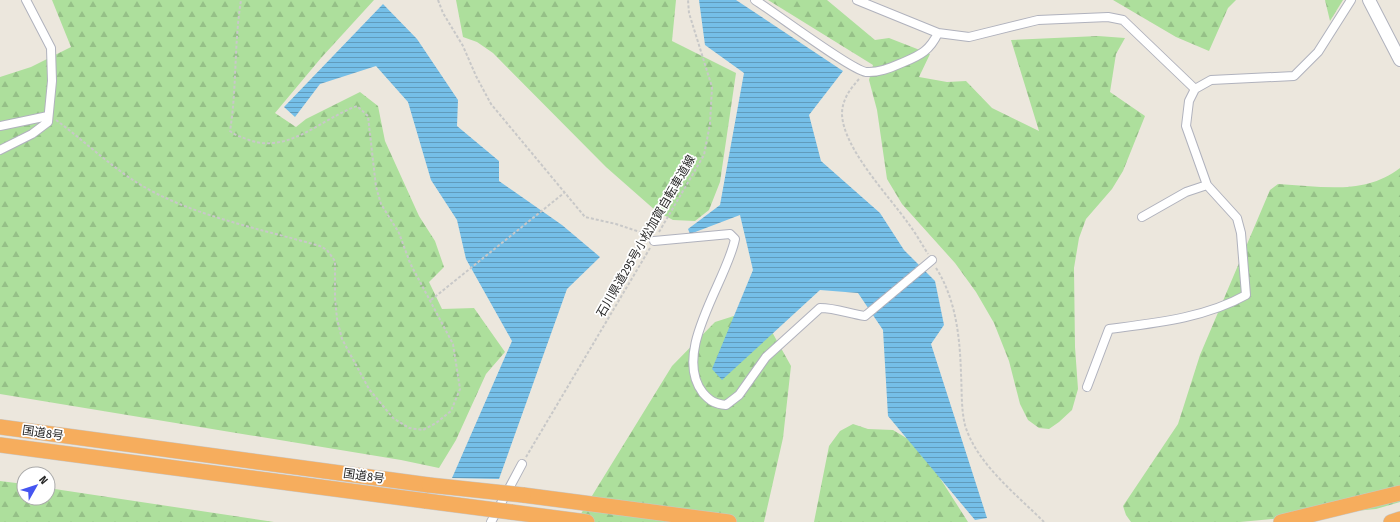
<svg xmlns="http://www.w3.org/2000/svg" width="1400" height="522" font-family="'Fira Sans Condensed','Noto Sans JP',sans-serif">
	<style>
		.forest { fill: url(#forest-firs) }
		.water { fill: url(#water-rules) }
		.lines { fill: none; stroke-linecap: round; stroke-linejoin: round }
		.street-casing { stroke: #b0b2bd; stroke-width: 10 }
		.secondary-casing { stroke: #b0b2bd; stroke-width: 14 }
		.highway-casing { stroke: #c8c8c8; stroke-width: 16 }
		.path { stroke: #c8c8c8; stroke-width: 2; stroke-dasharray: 3 2; stroke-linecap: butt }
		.street { stroke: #fff; stroke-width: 8 }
		.secondary { stroke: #fff; stroke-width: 12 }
		.highway { stroke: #f6ad5d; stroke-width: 15 }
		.highway-bridge-casing { stroke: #c8c8c8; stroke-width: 16; stroke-linecap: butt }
		.highway-bridge { stroke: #f6ad5d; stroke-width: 15 }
		.labels { text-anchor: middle; stroke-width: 3.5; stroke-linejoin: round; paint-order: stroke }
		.street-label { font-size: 12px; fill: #2a2a2a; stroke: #fff }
	</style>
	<defs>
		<pattern id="forest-firs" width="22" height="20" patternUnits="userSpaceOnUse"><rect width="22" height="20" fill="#addf9c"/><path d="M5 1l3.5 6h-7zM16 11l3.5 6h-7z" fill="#95c087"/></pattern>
		<pattern id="water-rules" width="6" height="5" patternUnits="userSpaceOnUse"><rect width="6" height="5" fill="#75bfe8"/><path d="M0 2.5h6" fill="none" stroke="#609bbc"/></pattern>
	</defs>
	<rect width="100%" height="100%" fill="#ece7dd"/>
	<path class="forest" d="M52 0H374L321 58 275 113 296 127 306 119 360 92 378 106 385 141 419 216 435 241 444 267 429 282 442 309 474 308 505 352 486 374 456 440 439 468 401 460 0 394V77L31 67 71 47Z
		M456 0H676L672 41 736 73 720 182 709 210 695 221 673 220 656 211 606 167 493 53 477 42 463 37Z
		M768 0H827L875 40 889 38 930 54 919 77 947 82 966 81 992 108 1039 131 1011 40 1098 36 1125 38 1116 54 1110 92 1145 116 1123 171 1112 189 1086 219 1079 238 1074 268 1075 347 1078 389 1072 410 1059 422 1049 429 1039 428 1028 420 1020 404 1009 361 994 323 976 292 955 263 902 204 887 179 877 110 869 80 873 65Z
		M1113 0H1236L1228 8 1209 51 1176 37Z
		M1325 0H1343L1330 21Z
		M1400 168V502L1376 509 1240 522H1131L1126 515 1123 506 1178 424 1200 355 1270 190 1278 184C1320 186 1364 196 1400 168Z
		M737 315 767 323 791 366 783 438 764 522H578L579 517 672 366 715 322Z
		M853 424 868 429 893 430 908 439 938 475 968 522H814L829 446 840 431Z
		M0 481 24 484V498H48V488L274 522H0Z"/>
	<path class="water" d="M699 0H736L843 71 809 115 821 161 880 213 904 250 935 281 944 325 931 344 987 518 975 520 888 416 883 330 858 293 820 290 722 380 712 369 753 270 740 215 690 234 688 229 720 205 744 73 705 45Z
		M383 4 417 39 458 100 457 126 499 161V181L562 225 600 257 567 289 499 479 452 478 512 341 466 259 457 220 431 180 408 102 376 66 320 84 295 117 284 107Z"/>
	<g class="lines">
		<defs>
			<path id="street" d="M755 0C774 12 851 70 866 72 880 73 892 67 904 62 921 55 930 50 938 33
				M857 0 938 33 969 37 1038 20 1108 17 1123 20 1195 89
				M0 126 48 116
				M0 150 32 134 48 122 52 81 51 48 26 0
				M1142 217 1186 192 1207 185
				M654 241 730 234 735 239C727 281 671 352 703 393 710 401 715 404 726 405L739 395 766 357 820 308C836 308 850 314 865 316L932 260
				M1087 387 1109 329C1155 323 1205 318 1246 295L1241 233 1237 218 1207 185 1186 126 1189 101 1195 89 1211 80 1294 76 1318 52 1351 0
				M491 522 522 464"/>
			<path id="secondary" d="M1369 0 1400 60"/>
			<path id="highway" d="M0 427 429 485
				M0 445 426 501
				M523 495 729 522
				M511 512 587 522
				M1281 522 1400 493
				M1391 522 1400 519"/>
		</defs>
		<use href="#street" class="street-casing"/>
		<use href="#secondary" class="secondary-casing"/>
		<use href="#highway" class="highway-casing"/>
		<path class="path" d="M438 0 443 13 463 46 476 76 491 104 585 217 616 224 649 235
			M859 79C850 89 842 100 842 114 843 148 888 195 908 223 915 232 921 243 928 254
			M56 120C83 140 108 164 136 182 188 215 261 229 320 246L327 250 335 261V298L337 319 342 339 369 389 393 418 409 428 423 430 436 423 451 411 460 389 453 344 410 263 399 233 381 204 376 187 368 116 357 106C321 119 289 154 249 140 242 137 236 136 230 131 237 87 234 43 241 0
			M659 232 704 155 710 124 712 87 689 13 688 0
			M936 268C956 299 960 338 961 374 962 391 961 409 965 425 976 463 1017 495 1044 522
			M431 300 564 193
			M526 457 650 248"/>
		<use href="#street" class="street"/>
		<use href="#secondary" class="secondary"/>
		<use href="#highway" class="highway"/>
		<defs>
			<path id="highway-bridge" d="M429 485 523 495
				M426 501 511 512"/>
		</defs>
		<use href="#highway-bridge" class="highway-bridge-casing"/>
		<use href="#highway-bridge" class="highway-bridge"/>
	</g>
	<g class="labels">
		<g class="street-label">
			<text transform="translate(646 236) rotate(-60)" y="4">石川県道295号小松加賀自転車道線</text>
			<text transform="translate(43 433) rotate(8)" y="4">国道8号</text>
			<text transform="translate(364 476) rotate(8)" y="4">国道8号</text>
		</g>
	</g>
	<g transform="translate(36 486) rotate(51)"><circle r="19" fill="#ffffff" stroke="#aaaaaa"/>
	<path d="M0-3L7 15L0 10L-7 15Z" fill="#4555f1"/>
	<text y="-6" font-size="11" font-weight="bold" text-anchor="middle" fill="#2a2a2a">N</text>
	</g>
</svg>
